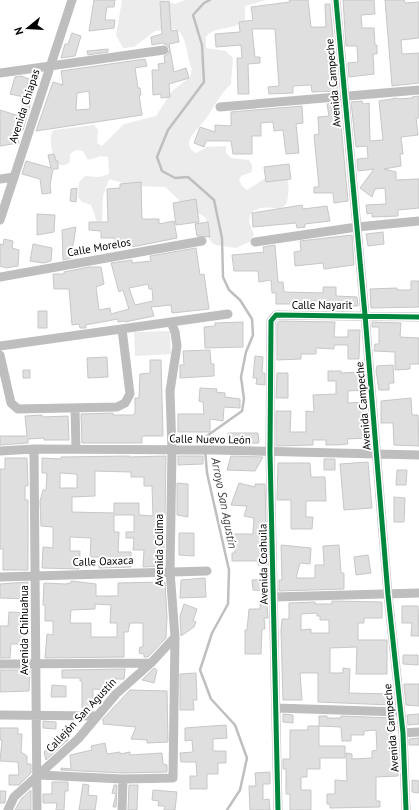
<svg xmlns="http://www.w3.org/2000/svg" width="419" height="810" font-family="'PT Sans',sans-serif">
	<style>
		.green { fill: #ececec }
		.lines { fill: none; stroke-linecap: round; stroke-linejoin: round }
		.stream { stroke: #bfbfbf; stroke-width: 2.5 }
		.building { fill: #dfdfdf; stroke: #c7c7c7; fill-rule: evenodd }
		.street { stroke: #bebebe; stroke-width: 9 }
		.cycleway-casing { stroke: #fff; stroke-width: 8 }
		.cycleway { stroke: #00873e; stroke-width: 5 }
		.labels { text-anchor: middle; stroke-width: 4; stroke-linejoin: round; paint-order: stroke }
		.street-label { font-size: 11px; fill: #000; stroke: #fff }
		.water-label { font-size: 12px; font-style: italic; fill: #444; stroke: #fff }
	</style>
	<rect width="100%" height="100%" fill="#fff"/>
	<path class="green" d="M122 0H163L175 4 185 0H266L245 6V20C235 31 215 25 206 37V48L226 51 233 58 231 84C220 94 214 107 205 120 200 127 178 144 196 153L207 147 226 146V153L231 158 249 160 252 165V172L241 176 239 179 242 186 247 190 267 177 288 179C292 230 267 194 250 215L249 222 254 234 251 241 236 248 216 245 212 243 207 234 208 224 206 218 181 202 165 187 133 186 109 179 103 196 102 221 97 222 91 205 82 202 78 197 79 182 85 176 99 177 109 174 108 157 101 156 88 160 83 151 76 150 70 154V161C66 167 61 166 55 162 53 154 47 136 54 130L94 125 98 130 97 143 102 146 124 124 156 116 172 91 190 77 192 69C186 57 188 37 176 29L155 31 134 47 123 48 116 35Z
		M170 331 171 354 135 356 134 332Z"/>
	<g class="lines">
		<path class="stream" d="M210 0 204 3 193 15 202 45 204 82 168 130 157 157 162 171 175 178 188 177 214 200 222 238 223 277 229 290 240 300 252 319 253 335 246 352 241 377 244 399 242 411 204 438 207 473 229 570 228 604 212 633 200 670 211 699 235 725 247 758 240 790 227 810"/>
	</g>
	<path class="building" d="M94 0H115L114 7H107L105 20H115L114 28 89 31Z
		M289 0H308L311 27H326L325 4H330L338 91 312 92 311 85 293 86V93L269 94 268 87 279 86 275 29H252L255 57H260V63L248 64 249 94H238L237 58H242L241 45 216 47 215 34 240 32 239 22 253 20 251 7 290 2Z
		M343 0H374L375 14 361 15 362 28H374L375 45H377V54H373L374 74 349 77 348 63 358 62 357 46H346Z
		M385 0H404L405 3 419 2V38L401 40 402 54 419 53V83L392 86Z
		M169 1 171 31 177 30 179 42 169 44 174 72 186 68 189 78 169 84 170 97 161 98V94L153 95 152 70H159L158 64 165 63 164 56 168 54 170 49 167 45 162 43 152 45 151 37 162 34 160 2Z
		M72 33 81 36 75 56 61 58 65 44H68Z
		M108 49V52L88 55 87 51Z
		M145 59 147 66 135 68 138 88H140L141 95H139L142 115 36 131 53 82 63 85 61 71ZM89 91 90 109 76 110 77 93Z
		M21 76 29 79 24 97 10 94 15 77Z
		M26 92 33 95 23 130 17 129 19 143 0 146V110L19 116Z
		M419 96V118H416L418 135 401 137 403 154H400L401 166 384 169 396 172V180L419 179V208L398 210V216L372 217V213L367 214 366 205 386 204 385 188 375 189 372 197 360 188 374 169 358 171 357 159 368 158 367 146 356 147 351 102 362 101 363 104 369 103 370 141 383 140 379 101 397 98 398 99 413 98 412 97Z
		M339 103 348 201 334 203 333 193H314V187H319L314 135 319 134 318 117 329 116 327 104Z
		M302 106 303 123 296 124 299 153 286 154 283 130 274 131 273 122 261 123V136H252V154H233L231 141H206L204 147 194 143 200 127 215 132V125L231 126V112Z
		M54 154 56 161H58V169H53L50 185 51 193 42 194 40 179 22 174 26 161 51 168 48 155Z
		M289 164 291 179 266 182 264 167Z
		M141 182 142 219H159V224L174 221 177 238 137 246 115 248V238H101V231L89 230V222H108L107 189 120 188V184Z
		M77 188 76 202 70 201 71 189Z
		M196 199 199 222 176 225 173 203Z
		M302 205 303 209 327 206 330 221 305 224V227L297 228 296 223 253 227 252 213Z
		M37 214 55 215 54 232 37 235Z
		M208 222 210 237 197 236 195 224Z
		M76 227 71 258 63 260 62 230Z
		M383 232 384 244 368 246 366 234Z
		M352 235 354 265 324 269 323 263 295 266 294 252 301 251 300 241Z
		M4 239 13 241 12 248 19 250 18 266 6 268 0 266V244L3 245Z
		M33 244 52 248 51 261 43 263 30 261Z
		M275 245 278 282H283L284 292 323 293V287H336V296L357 297 358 306H323V301H304V304H276V293H272L271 280 259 282 258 271H234L232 255 264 252 263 247Z
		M196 248 200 275 204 274 209 309 172 313 171 305 151 307 154 316 125 322 124 321 118 322V319L85 325 86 328H80L79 324 72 325 69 289H54L53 274H64V272L89 267H101L104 284 96 287 99 310 110 308 111 314 129 309 123 290 119 292 111 263 132 260V263L151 261 150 256ZM148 284 149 289H152L153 301 135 305 129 288Z
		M411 281H419V307L371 308 370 289 397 288V290H411Z
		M38 311H47V328H38Z
		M279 321 335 322 334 337H348V330H360L359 359H348V345H334V349L316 348V354H301V359L277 360V323Z
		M243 322V347L205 348 204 327 215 326V323Z
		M372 322 401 323 400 337 419 338V364H410V369L395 370V352L374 351 375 344H379V327H372Z
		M210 350 211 364H214V376L180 378V365H184L183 351Z
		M255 356 263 357 262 373H265V385L256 384 257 378H253Z
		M107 357 108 377 88 378 87 358Z
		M150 360H161L163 436H142V443H82L81 414 113 413V415H133L135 413V398H139L140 374 150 373Z
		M393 365 394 383H389V390H379L376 371 377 366Z
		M23 370H30V378H23Z
		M328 371H341V373L364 372 365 390 348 391V403L366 402V438L347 439 348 444 336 445H326V440H313V445L276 446V411H291L290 432H306V411L314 412 313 395 336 394V381H328Z
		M277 373H288V398H276Z
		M200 388 217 389 216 392 225 393V397L240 399V408L224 407 223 421 210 419V432H178V414H204L203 402 199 401Z
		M411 398 412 415H418L419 446 394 445 393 423H381V401Z
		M42 415V417L68 416 69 440H44V438L28 439V443L0 445V436H27L25 416Z
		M228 433H258L259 443 228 444Z
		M129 456V457L166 456 165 515H160V527L159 533H164V566L143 567 144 550H133L134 538H126V532H134V515H114V532H119L118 552H131V567L99 568V557H90L91 538 70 537V551H80L79 569 42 568 43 547 53 548V527L41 526 40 501 43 490H46L47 473H42V458L61 459V457ZM95 471 131 472V477H144V486H152L153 516 139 515V503H114V513L72 512V497L95 496ZM60 473 77 474V488H60Z
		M178 456H203V464L178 465Z
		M231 456 263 457 255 471 227 470Z
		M5 458H27L28 486H25V500H28V570H3V549H0V469H5Z
		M324 459H335V470H324Z
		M368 462 372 508 344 510 340 464Z
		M278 463H310L311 477H325L326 501H306V517H313L312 529H291V500H277Z
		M397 470H407L406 485H396Z
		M177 483 188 484V517L177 515Z
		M239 483 255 487V484H265L267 565H258V561H232V553H235V534H253L254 518 244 516 247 506 231 505Z
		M394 497 405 498 404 522H394Z
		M179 533H194V556L179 555Z
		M281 545 311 548 310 564 300 563 296 578H315V565H324L323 546 339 545 341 573H344V589L279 591V580H282Z
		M368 555 371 573 356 575 354 557Z
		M205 578 206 597 180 598 181 580Z
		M267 579V591L253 590 252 580Z
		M71 581 96 584V596H118V583L165 582 167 617 166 638 148 657H144V654L139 653 140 647H143V623H130L128 632H124V657L45 658 47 634 53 635V621H45V605H43L44 583 65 584 71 583ZM95 604 111 605 110 623H117V637H91V623H70L71 610 95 609Z
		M28 582V599L0 598V584Z
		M260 601 267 602 268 618H264L265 629H262L261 654H245V630H247L249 609H260Z
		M332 601 382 602V618H364V623H358V640H387V674H356L357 647 330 648V673H343V668L350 669 349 693 391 694V705L318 702V673H300L302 700H283L281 630 282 619H289V603L315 602V604H332ZM317 613V616H320V620H329V633H311V629L301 630V614Z
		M184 604 197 609 193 621 196 622 194 627 181 636 180 616Z
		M402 606H418L419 636H411L412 623H402Z
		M9 612 29 613V625L22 624V637L25 638V644H11L10 658H0V626H8Z
		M403 655H418V665L403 664Z
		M154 668 157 670 154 683 142 680Z
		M125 669 124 679H111L110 690 93 689V708H82V681H80V678H62V670Z
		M0 670H30L29 691 0 692Z
		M196 673 197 700H193L194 710H180V674Z
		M404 684H419V706L406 705Z
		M52 685 66 686V697H51Z
		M130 690 167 691 168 742 147 743V740L131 739 136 727 103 724 104 721 102 720Z
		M283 714 293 715V723L283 722Z
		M419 714V724L408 725 407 715Z
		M319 716H327V718H341V716L391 718 392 740 395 739V756H398V776L376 777V801H380V807L330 808V804H327V794H335V780L347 781 346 753 352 754V759L372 758V751L377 750 376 730 364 731V735H351V741H342L341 727 319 726Z
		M43 721 56 722V729L43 728Z
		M226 725 227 738 213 739V751H226V763H218V774H207V789H190V776H197L196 762H181L180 753 193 752 192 740 185 741V728Z
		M308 726H319V746H345V758H320V769H307V777H301V790H311V810H290V794H286V769H283V759H290V730H308Z
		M0 728H18V734H22L21 752 27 756V764H31V773L19 785H9V775H19L18 762 0 761 2 740H0Z
		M67 732 71 737 46 760 44 752Z
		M419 738V745H409V739Z
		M105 743 107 754 120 752V754L130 752V755L162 753 163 764 167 765V772L123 773 61 770V768L71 769 70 755 92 750 91 746Z
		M270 772V784H263V800L269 799 270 810H250L249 786H256L255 773Z
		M412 780 419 781V793L412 792Z
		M52 782H68V791H65L64 810H56L57 803H43V794H52Z
		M83 784 89 785 88 795 97 796 95 810H79Z
		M114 785H117L116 807H113L116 794 112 793Z
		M129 785H138L137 810H128Z
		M31 790V810H15L21 799Z
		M153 790 177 792 175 810H164L165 806H158L159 801 152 800Z
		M0 791H6L5 803H0Z"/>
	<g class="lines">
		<path class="street" d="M336 0 365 315 388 595 403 733 406 810
			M0 73 164 50
			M220 107 419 90
			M0 179 14 177
			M0 220 72 0
			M255 242 357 227 419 221
			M0 277 202 241
			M0 346 228 314
			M0 355 11 403 18 409 117 407 125 403 130 394 122 329
			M75 409 76 449
			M34 449 37 810
			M0 451 34 449 215 450 419 455
			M0 577 207 571
			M274 597 419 593
			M0 664 151 663
			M276 708 400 712
			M0 715 97 716
			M403 733 419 732
			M39 775 123 779 173 778 175 637 170 571 172 451 170 391 177 346 175 332 171 322
			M8 810 14 797 78 739 116 694 151 663 175 637
			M122 810 123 779
			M278 810 270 452 271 321 276 315 419 317"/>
		<defs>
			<path id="cycleway" d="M336 0 365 315 388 595 403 733 406 810
				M278 810 270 452 271 321 276 315 419 317"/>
		</defs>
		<use href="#cycleway" class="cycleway-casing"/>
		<use href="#cycleway" class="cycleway"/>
	</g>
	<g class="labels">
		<g class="street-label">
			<text transform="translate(333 83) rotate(-95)" y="4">Avenida Campeche</text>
			<text transform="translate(24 106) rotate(-72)" y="4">Avenida Chiapas</text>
			<text transform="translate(99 247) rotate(-10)" y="4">Calle Morelos</text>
			<text x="322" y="309">Calle Nayarit</text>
			<text transform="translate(363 406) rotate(-95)" y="4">Avenida Campeche</text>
			<text transform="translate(210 439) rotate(1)" y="4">Calle Nuevo León</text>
			<text transform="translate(159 550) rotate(-90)" y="4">Avenida Colima</text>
			<text transform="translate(103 561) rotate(-2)" y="4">Calle Oaxaca</text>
			<text transform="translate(263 564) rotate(-91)" y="4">Avenida Coahuila</text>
			<text transform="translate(24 630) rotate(-90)" y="4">Avenida Chihuahua</text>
			<text transform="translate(81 715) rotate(-47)" y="4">Callejón San Agustín</text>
			<text transform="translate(391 728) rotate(-95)" y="4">Avenida Campeche</text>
		</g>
		<g class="water-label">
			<text transform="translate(224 503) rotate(79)" y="4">Arroyo San Agustín</text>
		</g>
	</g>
	<g transform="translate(28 28) rotate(252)" stroke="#ffffff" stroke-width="3" paint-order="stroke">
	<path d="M0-3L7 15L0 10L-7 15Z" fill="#000000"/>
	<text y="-6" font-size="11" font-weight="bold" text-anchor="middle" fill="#000000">N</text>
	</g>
</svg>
